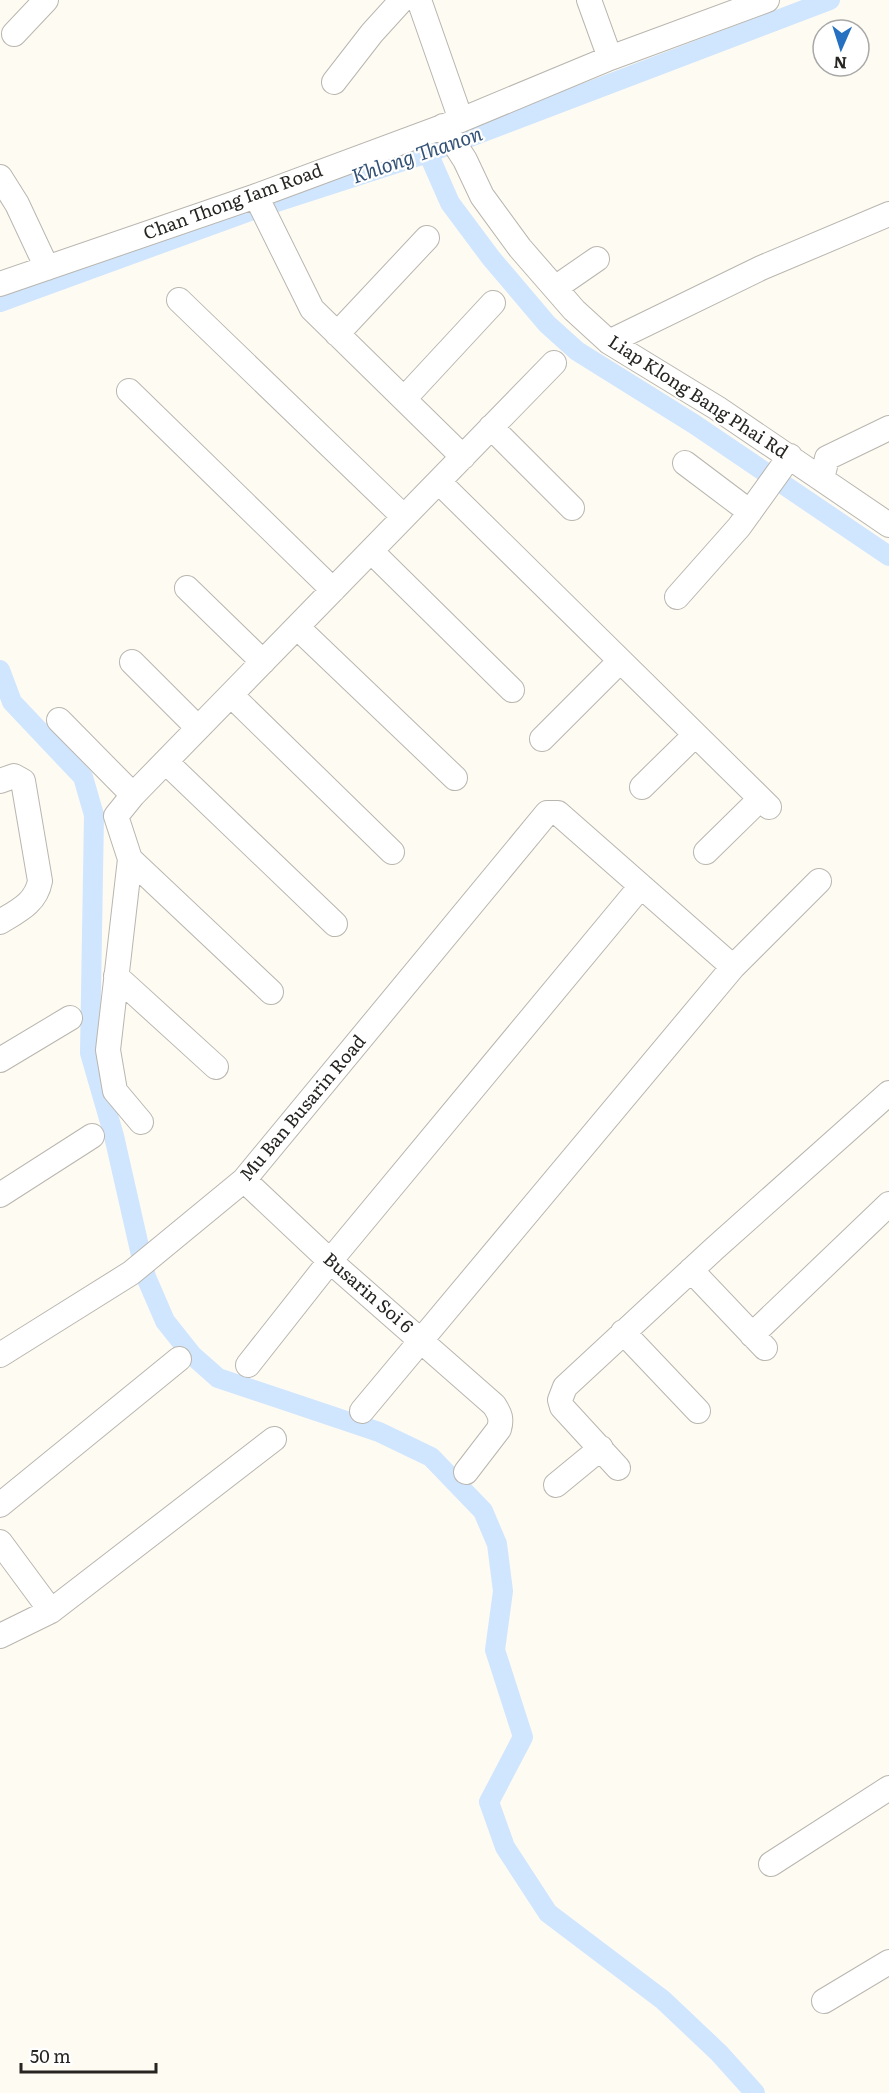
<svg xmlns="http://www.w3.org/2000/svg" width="889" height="2093" font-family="Literata,serif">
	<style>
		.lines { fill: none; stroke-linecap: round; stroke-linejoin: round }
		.canal { stroke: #d0e5fe; stroke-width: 20 }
		.minor-casing { stroke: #b9b6af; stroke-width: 26 }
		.minor { stroke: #fff; stroke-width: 24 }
		.labels { text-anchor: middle; stroke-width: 4.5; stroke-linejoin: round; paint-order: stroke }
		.street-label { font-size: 18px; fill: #262522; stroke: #fff }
		.water-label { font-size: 20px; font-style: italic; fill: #345377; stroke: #fff }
	</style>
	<rect width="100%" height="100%" fill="#fefbf3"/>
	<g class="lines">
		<path class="canal" d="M428 153 450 203 491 258 547 324 577 351 694 424 889 556
			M0 302 261 207 428 153 830 0
			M0 670 12 702 83 777 94 815 90 1053 114 1136 146 1277 165 1321 192 1355 218 1378 379 1432 431 1457 483 1511 497 1544 503 1591 495 1650 523 1737 489 1802 505 1847 548 1913 663 2000 719 2053 755 2093"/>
		<defs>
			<path id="minor" d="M419 0 461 120
				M589 0 610 58
				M14 34 46 0
				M334 82 372 33 402 0
				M443 126 465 160 482 196 520 248 574 310 609 342 717 408 889 525
				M0 177 17 204 47 268
				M256 196 312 309 463 457
				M0 284 256 196 461 120 610 58 767 0
				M555 288 597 259
				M179 300 404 517
				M337 334 427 238
				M609 342 761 268 889 214
				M129 391 333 590
				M404 399 493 303
				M491 427 572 508
				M685 463 750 512
				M822 479 827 458 889 428
				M439 482 769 807
				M371 551 512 690
				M187 588 263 662
				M677 597 739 527 790 456
				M297 627 455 778
				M132 662 198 728
				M231 695 392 852
				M59 720 133 795 554 363
				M542 739 620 661
				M166 762 335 924
				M0 781 14 776 23 781 40 881C36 903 18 911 0 922
				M642 787 695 735
				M133 795 116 816 130 859 108 1050 115 1091 141 1122
				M706 852 760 799
				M130 859 271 992
				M116 976 216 1067
				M0 1060 70 1018
				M244 1180 330 1261 494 1405C500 1414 502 1419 499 1429L466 1472
				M0 1195 92 1136
				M691 1270 765 1348
				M623 1332 698 1411
				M752 1335 889 1204
				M0 1355 131 1273 244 1180 547 813H558L733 967
				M248 1365 330 1261 641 886
				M362 1411 733 967 819 881
				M618 1468 562 1407 560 1400 565 1387 714 1249 889 1093
				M556 1485 601 1448
				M0 1505 179 1359
				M0 1542 51 1611
				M0 1636 51 1611 274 1439
				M771 1864 889 1788
				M824 2001 889 1962"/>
		</defs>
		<use href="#minor" class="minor-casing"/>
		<use href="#minor" class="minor"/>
	</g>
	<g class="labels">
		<g class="street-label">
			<text transform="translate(233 202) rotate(-20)" y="6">Chan Thong Iam Road</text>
			<text transform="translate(698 397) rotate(33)" y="6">Liap Klong Bang Phai Rd</text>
			<text transform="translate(303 1108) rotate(-50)" y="6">Mu Ban Busarin Road</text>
			<text transform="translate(368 1293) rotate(41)" y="6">Busarin Soi 6</text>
		</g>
		<g class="water-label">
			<text transform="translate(417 155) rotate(-19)" y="7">Khlong Thanon</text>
		</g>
	</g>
	<g transform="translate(841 48) rotate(183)"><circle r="28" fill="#ffffff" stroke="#a8a8a7" stroke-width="1.5"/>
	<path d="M0-4.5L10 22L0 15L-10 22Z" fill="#2570c0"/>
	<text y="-9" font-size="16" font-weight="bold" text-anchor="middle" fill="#262522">N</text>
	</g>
	<path d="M21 2063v9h135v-9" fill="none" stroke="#262522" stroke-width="3"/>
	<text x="30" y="2063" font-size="18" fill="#262522" stroke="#ffffff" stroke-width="4.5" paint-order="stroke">50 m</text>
</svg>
